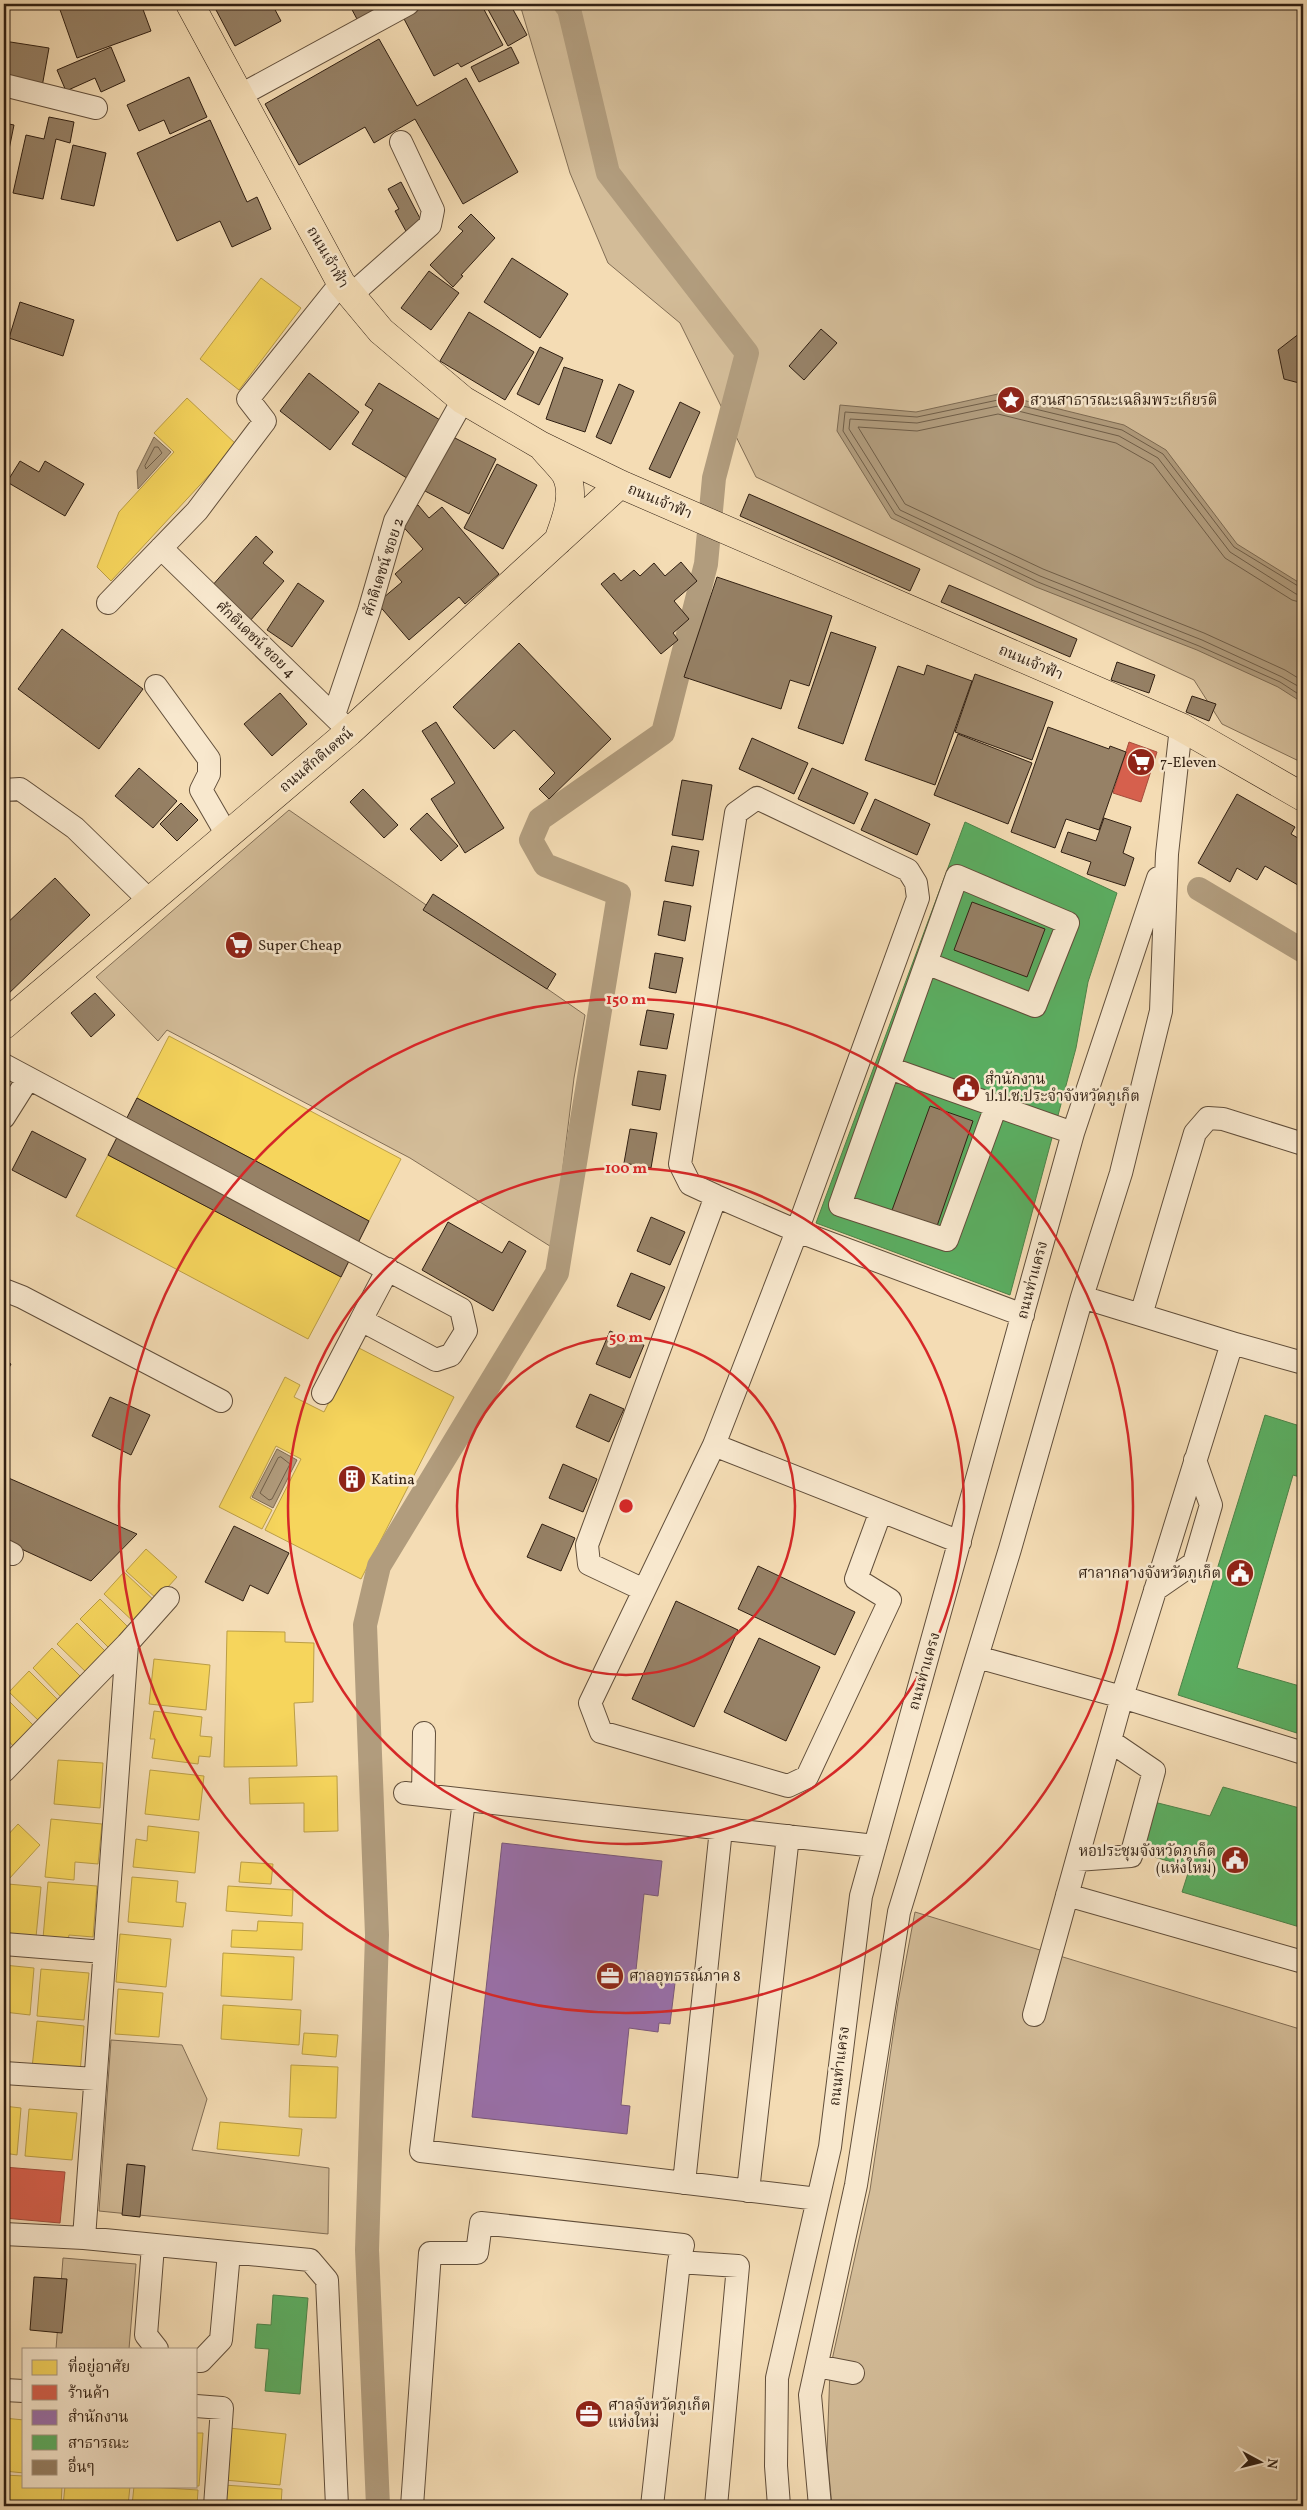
<svg xmlns="http://www.w3.org/2000/svg" width="1307" height="2510" font-family="Vollkorn,'Noto Serif Thai',serif">
	<style>
		.green { fill: #d3bc98; stroke: #826e55 }
		.water { fill: #b19c7d; stroke: #7d6a52 }
		.homes { fill: #f6d55c; stroke: #bb9e46 }
		.shops { fill: #d6604d; stroke: #a44c3b }
		.offices { fill: #9970ab; stroke: #7a587d }
		.public { fill: #5aae61; stroke: #4d8349 }
		.lines { fill: none; stroke-linecap: round; stroke-linejoin: round }
		.shore { stroke: #705e48; stroke-width: 1 }
		.canal { stroke: #b19c7d; stroke-width: 24 }
		.building { fill: #968166; stroke: #301f12 }
		.minor-casing { stroke: #614e3a; stroke-width: 24 }
		.major-casing { stroke: #301f12; stroke-width: 29 }
		.minor { stroke: #f8e8ce; stroke-width: 22 }
		.major { stroke: #f4dcb4; stroke-width: 28 }
		.ring { fill: none; stroke: #d62828; stroke-width: 2.5 }
		.labels { text-anchor: middle; stroke-width: 5; stroke-linejoin: round; paint-order: stroke }
		.street-label { font-size: 15px; fill: #301f12; stroke: #f8e8ce }
		.poi-label { font-size: 15px; fill: #301f12; stroke: #f8e8ce; text-anchor: start }
		.centre { fill: #d62828; stroke: #f8e8ce; stroke-width: 2.5 }
		.ring-label { font-size: 15px; text-anchor: middle; font-weight: bold; fill: #d62828; stroke: #f8e8ce; stroke-width: 5; stroke-linejoin: round; paint-order: stroke }
	</style>
	<rect width="100%" height="100%" fill="#f4dcb4"/>
	<filter id="stains"><feTurbulence type="fractalNoise" baseFrequency=".004" numOctaves="4"/><feColorMatrix values="0 0 0 0 .2 0 0 0 0 .09 0 0 0 0 .02 0 0 0 .5 -.17"/></filter>
	<radialGradient id="worn" r=".72"><stop offset=".6" stop-color="#630" stop-opacity="0"/><stop offset="1" stop-color="#630" stop-opacity=".3"/></radialGradient>
	<path class="green" d="M517 4H1303V763L1222 724 1194 680 756 477 680 323 608 263 570 173 521 8Z
		M289 810 585 1015 574 1078 553 1248 410 1158 167 1030 158 1041 96 977Z
		M915 1912 1303 2030V2506H832L827 2454 830 2369 870 2190 898 2002Z
		M111 2040 182 2045 207 2099 192 2150 329 2168 328 2234 99 2211Z
		M63 2258 136 2264 129 2349H56Z"/>
	<path class="water" d="M998 394 1124 425 1166 450 1237 544 1303 585V703L1278 687 1197 650 1036 587 891 518 837 431 840 405 916 412Z
		M154 437 171 452 138 489 137 471Z
		M277 1449 297 1460 273 1508 252 1497Z"/>
	<path class="homes" d="M261 278 301 308 239 390 200 359Z
		M187 398 237 445 111 581 97 567 119 512 174 452 154 433Z
		M169 1036 401 1159 369 1221 137 1098Z
		M108 1155 341 1277 308 1339 76 1216Z
		M357 1347 454 1397 361 1579 265 1530 301 1459 276 1446 250 1498 272 1510 262 1529 219 1507 285 1377 300 1385 294 1397 324 1412Z
		M146 1549 177 1577 157 1599 126 1571Z
		M124 1572 157 1603 137 1625 104 1594Z
		M100 1599 131 1630 111 1650 80 1619Z
		M77 1623 108 1654 88 1674 57 1644Z
		M227 1631 285 1632V1642L314 1643 313 1702 294 1703 297 1766 224 1767Z
		M52 1648 83 1679 63 1699 33 1668Z
		M154 1659 210 1665 206 1710 149 1704Z
		M29 1671 60 1702 40 1722 9 1692Z
		M5 1697 35 1727 15 1748 4 1736Z
		M154 1711 202 1717 200 1736 212 1737 210 1757 199 1756 198 1764 152 1758 155 1739H150Z
		M58 1760 103 1763 100 1808 54 1804Z
		M150 1770 204 1776 199 1820 145 1814Z
		M337 1776 338 1831 304 1832V1803L250 1804 249 1778Z
		M51 1819 102 1824 98 1864 75 1862 74 1880 45 1877Z
		M18 1824 40 1845 9 1879 4 1875V1835L6 1837Z
		M148 1826 199 1832 195 1873 133 1867 136 1839 147 1841Z
		M241 1862 273 1864 271 1884 239 1882Z
		M132 1877 178 1881 176 1902 186 1903 183 1927 128 1922Z
		M48 1882 97 1886 93 1937 69 1935 68 1940 43 1938Z
		M8 1884 41 1887 36 1937 4 1934Z
		M228 1886 293 1890 292 1916 226 1911Z
		M258 1921 303 1923 302 1950 231 1947 232 1930 257 1931Z
		M120 1934 171 1939 166 1987 116 1982Z
		M223 1953 294 1957 292 2000 221 1996Z
		M4 1965 34 1968 30 2015 4 2012Z
		M41 1969 89 1973 84 2020 37 2016Z
		M118 1989 163 1993 159 2037 115 2034Z
		M223 2005 301 2010 299 2045 221 2039Z
		M37 2021 84 2026 80 2073 32 2068Z
		M304 2033 338 2035 336 2057 302 2054Z
		M291 2065 338 2067 336 2118 289 2117Z
		M4 2106 21 2108 17 2155 4 2153Z
		M29 2109 77 2113 72 2160 25 2156Z
		M220 2122 302 2129 299 2156 217 2149Z
		M4 2418 24 2420V2473L4 2471Z
		M229 2428 286 2434 280 2485 224 2480Z
		M196 2433H203L199 2486H196Z
		M4 2475 24 2476V2486H62L61 2506H4Z
		M224 2485 282 2489 281 2506H223Z
		M65 2486H130L128 2506H63Z
		M134 2486 198 2490 197 2506H132Z"/>
	<path class="shops" d="M1129 742 1157 752 1141 802 1113 793Z
		M4 2167 65 2172 60 2223 4 2218Z"/>
	<path class="offices" d="M502 1843 662 1861 658 1896 644 1894 636 1970 664 1973 663 1981 675 1983 670 2024 659 2023 658 2032 629 2028 621 2105 630 2106 627 2134 472 2117Z"/>
	<path class="public" d="M965 822 1117 893 1088 982 1076 1048 1010 1295 816 1223Z
		M1265 1415 1303 1427V1478L1293 1475 1237 1668 1303 1687V1735L1178 1695Z
		M1223 1787 1303 1809V1928L1182 1892 1190 1867 1143 1854 1154 1802 1210 1816Z
		M273 2295 308 2298 300 2394 265 2391 269 2349 255 2348 257 2324 271 2325Z"/>
	<g class="lines">
		<path class="shore" d="M155 447H158L162 453 146 469 145 466Z
			M1303 589 1234 547 1163 454 1122 430 998 400 917 417 845 412 843 431 895 514 1038 582 1199 646 1280 682 1303 697
			M1303 595 1296 594 1230 552 1158 458 1119 436 998 406 917 423 850 419 849 429 900 510 1040 576 1202 640 1282 677 1303 689
			M1303 603 1292 600 1225 558 1153 464 1116 443 998 414 917 431 858 427 905 504 1043 569 1204 633 1285 670 1303 681
			M281 1457 290 1464 272 1499 269 1500 260 1493 278 1458Z"/>
		<path class="canal" d="M1199 889 1303 951
			M378 2506 367 2250 377 1935 365 1625 379 1566 557 1273 619 894 545 865 531 840 540 819 663 733 706 564 714 478 747 353 608 173 569 9 565 4"/>
	</g>
	<path class="building" d="M58 4H141L151 31 77 58Z
		M223 4H272L281 21 235 46 215 8Z
		M349 4H389L358 21Z
		M428 4H481L503 45 461 67 458 63 434 76 403 17Z
		M485 4H510L527 35 508 46Z
		M379 39 417 106 466 78 518 172 463 204 415 119 374 143 365 127 299 165 265 104Z
		M4 41 49 48 42 87 4 80Z
		M111 47 125 81 101 92 95 78 66 91 57 70Z
		M511 47 519 63 479 82 471 67Z
		M189 77 207 117 170 134 164 120 139 131 127 105Z
		M49 117 74 122 70 143 56 139 43 199 13 193 26 135 44 139Z
		M210 120 247 202 257 197 271 229 232 247 220 221 177 241 137 153Z
		M4 123 14 125 4 174Z
		M73 145 106 153 94 206 61 199Z
		M401 182 424 226 408 235 395 211 399 209 388 189Z
		M471 214 495 238 461 275 463 276 453 287 430 265 463 231 458 227Z
		M512 258 568 294 540 338 484 302Z
		M429 271 459 293 431 330 401 308Z
		M20 302 74 320 63 356 9 338Z
		M469 312 534 352 505 400 440 361Z
		M821 329 837 343 804 380 789 366Z
		M1300 333 1303 334V384L1284 379 1278 350Z
		M540 347 563 358 539 405 517 394Z
		M564 367 603 380 585 432 546 419Z
		M309 373 359 412 330 450 280 411Z
		M379 383 445 423 410 480 352 444 373 410 365 405Z
		M619 384 634 391 611 444 596 437Z
		M680 402 700 412 670 478 649 469Z
		M453 437 496 459 469 514 425 491Z
		M20 461 39 472 45 461 84 484 65 516 7 482Z
		M497 464 537 485 503 549 464 528Z
		M749 494 920 569 910 591 740 516Z
		M418 505 429 518 442 507 499 574 465 604 459 597 409 640 377 603 402 582 395 574 423 549 399 522Z
		M256 536 273 552 263 563 284 581 250 621 211 587Z
		M681 562 697 581 674 601 689 619 673 633 678 640 661 654 601 584 614 573 621 581 634 570 640 576 654 563 665 576Z
		M717 577 832 616 809 686 790 680 781 709 684 677Z
		M298 583 324 601 292 647 267 630Z
		M949 585 1077 639 1070 657 941 602Z
		M62 629 143 689 99 749 18 689Z
		M831 632 876 647 843 744 798 728Z
		M519 643 611 739 549 799 539 789 555 773 514 730 494 749 453 707Z
		M1117 662 1155 675 1149 693 1111 680Z
		M927 665 972 681 935 785 865 760 898 666 924 675Z
		M975 674 1053 702 1032 760 955 732Z
		M280 693 307 724 272 756 244 724Z
		M1192 696 1216 704 1209 721 1186 712Z
		M436 722 504 828 465 853 431 799 455 783 422 731Z
		M1048 727 1109 749 1110 746 1126 752 1099 830 1066 819 1055 848 1011 832Z
		M958 734 1032 763 1008 824 934 795Z
		M752 738 808 763 794 794 739 769Z
		M139 768 177 801 153 828 115 796Z
		M812 768 868 793 854 824 798 799Z
		M682 780 712 785 703 840 672 835Z
		M363 789 398 825 384 838 350 802Z
		M1237 794 1295 827 1291 834 1303 841V888L1265 866 1257 880 1237 868 1230 882 1198 863Z
		M875 799 930 824 917 855 861 830Z
		M181 803 198 820 177 841 160 824Z
		M427 813 458 846 441 861 410 829Z
		M1104 818 1131 827 1123 853 1134 858 1125 886 1087 874 1091 862 1061 852 1068 832 1096 841Z
		M672 846 699 851 693 886 665 881Z
		M55 878 90 915 4 998V926Z
		M433 894 556 974 547 989 423 910Z
		M664 901 691 906 685 941 658 935Z
		M972 902 1045 929 1027 977 954 950Z
		M655 953 683 958 676 993 649 988Z
		M95 993 115 1015 91 1037 71 1013Z
		M647 1010 674 1014 667 1049 640 1045Z
		M638 1071 666 1075 660 1110 632 1105Z
		M137 1098 369 1221 341 1277 108 1155Z
		M930 1106 973 1121 936 1229 891 1213Z
		M630 1129 657 1133 651 1168 624 1163Z
		M32 1131 86 1159 66 1198 12 1170Z
		M651 1217 685 1232 670 1265 637 1251Z
		M448 1222 502 1253 509 1241 526 1251 493 1311 422 1270Z
		M631 1273 665 1287 650 1320 617 1306Z
		M610 1331 644 1345 630 1378 596 1364Z
		M4 1360 11 1364 4 1377Z
		M590 1394 624 1409 609 1442 576 1427Z
		M110 1397 150 1415 131 1455 92 1436Z
		M563 1464 597 1479 583 1512 549 1498Z
		M4 1476 137 1534 91 1581 4 1541Z
		M542 1524 575 1538 561 1571 527 1557Z
		M234 1526 289 1553 268 1594 250 1585 243 1601 205 1582Z
		M758 1566 855 1612 835 1655 738 1609Z
		M676 1601 738 1630 694 1727 632 1699Z
		M759 1638 820 1667 786 1741 724 1712Z
		M127 2164 145 2166 140 2217 122 2215Z
		M34 2277 67 2279 62 2333 30 2330Z"/>
	<g class="lines">
		<defs>
			<path id="minor" d="M4 85 96 108
				M239 96 408 4
				M351 295 430 225 433 210 401 142
				M161 548 342 724
				M108 603 197 511 265 421 248 399 341 283
				M156 686 209 759V774L201 790 227 835
				M334 715 369 611 395 521 463 400
				M4 790 20 789 75 828 150 901
				M926 963 1035 1006 1068 923 957 876 840 1205 947 1240 996 1106
				M4 1065 461 1309 466 1331 451 1355 436 1360 361 1320 388 1269
				M889 1068 1073 1133
				M4 1117 28 1079
				M4 1290 22 1297 221 1401
				M1141 1315 1195 1133 1208 1118 1223 1119 1303 1144
				M1232 1343 1303 1363
				M323 1393 361 1320
				M714 1445 960 1542
				M881 1511 856 1579 890 1600 807 1777 788 1786 601 1732 590 1703 714 1445 797 1231 918 898 916 883 908 870 757 798 736 813 680 1164 690 1184 716 1196 797 1231 1023 1315
				M4 1550 12 1554
				M644 1590 589 1564 587 1545 716 1196
				M1155 1590 1194 1563 1211 1505 1195 1460
				M977 1657 1122 1697 1232 1343 1082 1297
				M4 1771 127 1644 168 1598
				M405 1793 875 1846
				M423 1795 424 1733
				M464 1800 421 2151 818 2199
				M1077 1860 1131 1856 1154 1771 1110 1741
				M1067 1895 1303 1962
				M4 1944 104 1952
				M1034 2015 1122 1697 1303 1753
				M4 2073 95 2079
				M684 2183 721 1829
				M748 2191 788 1836
				M4 2234 84 2238 310 2260 327 2280 337 2506
				M84 2238 127 1644
				M153 2246 146 2335 157 2349
				M196 2361H201L221 2340 229 2253
				M817 2366 853 2373
				M4 2390 24 2391
				M196 2406 222 2408 215 2506
				M412 2506 430 2253H477L481 2223 683 2245 679 2262 738 2266 716 2506
				M652 2506 679 2262
				M779 2506 776 2466 777 2378 830 2147 861 1896 1073 1133 1158 878
				M820 2506 810 2395 856 2185 899 1912 1010 1549 1082 1297 1121 1173 1161 1011 1167 854 1181 727"/>
			<path id="major" d="M190 4 341 283 381 331 463 400 540 445 620 484 1181 727 1303 797
				M544 449C551 457 559 465 565 473 577 494 565 521 558 541
				M4 1025 349 732 620 484"/>
		</defs>
		<use href="#minor" class="minor-casing"/>
		<use href="#major" class="major-casing"/>
		<use href="#minor" class="minor"/>
		<use href="#major" class="major"/>
	</g>
	<g class="ring">
		<circle cx="626" cy="1506" r="169"/>
		<circle cx="626" cy="1506" r="338"/>
		<circle cx="626" cy="1506" r="507"/>
	</g>
	<defs>
		<symbol id="sight-disc" viewBox="-11 -11 22 22"><circle r="9.5" fill="#8f2418" stroke="#f8e8ce"/><path d="M0-6L1.8-2.2L6-1.7L2.9 1.2L3.7 5.4L0 3.3L-3.7 5.4L-2.9 1.2L-6-1.7L-1.8-2.2Z" fill="#fff"/></symbol>
		<symbol id="supermarket-disc" viewBox="-11 -11 22 22"><circle r="9.5" fill="#8f2418" stroke="#f8e8ce"/><path d="M-6-5.5h2.5l.6 2H6L4.5 2H-2.5L-4.4-4H-6ZM-1.5 3.2a1.3 1.3 0 1 0 .1 0ZM3 3.2a1.3 1.3 0 1 0 .1 0Z" fill="#fff"/></symbol>
		<symbol id="civic-disc" viewBox="-11 -11 22 22"><circle r="9.5" fill="#8f2418" stroke="#f8e8ce"/><path d="M-.6-6.5H3V-4.5H.6V-3L4-1V1h2V6H-6V1h2V-1L-.6-3ZM-1.2 2.5V6h2.4V2.5Z" fill="#fff"/></symbol>
		<symbol id="building-disc" viewBox="-11 -11 22 22"><circle r="9.5" fill="#8f2418" stroke="#f8e8ce"/><path d="M-4-6H4V6H1V3H-1V6H-4ZM-2.5-4.3h1.7v1.8h-1.7ZM.8-4.3h1.7v1.8H.8ZM-2.5-1h1.7V.8h-1.7ZM.8-1h1.7V.8H.8Z" fill="#fff"/></symbol>
		<symbol id="office-disc" viewBox="-11 -11 22 22"><circle r="9.5" fill="#8f2418" stroke="#f8e8ce"/><path d="M-6-3h4V-5.5h4V-3h4V5H-6ZM-1-4.5V-3h2v-1.5ZM-6 0V1H6V0Z" fill="#fff"/></symbol>
	</defs>
	<g fill-rule="evenodd">
		<use href="#sight-disc" x="995" y="384" width="32" height="32"/>
		<use href="#supermarket-disc" x="1125" y="746" width="32" height="32"/>
		<use href="#supermarket-disc" x="223" y="929" width="32" height="32"/>
		<use href="#civic-disc" x="950" y="1072" width="32" height="32"/>
		<use href="#building-disc" x="336" y="1463" width="32" height="32"/>
		<use href="#civic-disc" x="1224" y="1557" width="32" height="32"/>
		<use href="#civic-disc" x="1219" y="1844" width="32" height="32"/>
		<use href="#office-disc" x="594" y="1960" width="32" height="32"/>
		<use href="#office-disc" x="573" y="2398" width="32" height="32"/>
	</g>
	<g class="labels">
		<g class="street-label">
			<text transform="translate(328 257) rotate(60)" y="5">ถนนเจ้าฟ้า</text>
			<text transform="translate(660 501) rotate(23)" y="5">ถนนเจ้าฟ้า</text>
			<text transform="translate(383 567) rotate(-72)" y="5">ศักดิเดชน์ ซอย 2</text>
			<text transform="translate(256 639) rotate(44)" y="5">ศักดิเดชน์ ซอย 4</text>
			<text transform="translate(1031 662) rotate(23)" y="5">ถนนเจ้าฟ้า</text>
			<text transform="translate(316 760) rotate(-40)" y="5">ถนนศักดิเดชน์</text>
			<text transform="translate(1032 1280) rotate(-75)" y="5">ถนนท่าแครง</text>
			<text transform="translate(924 1671) rotate(-74)" y="5">ถนนท่าแครง</text>
			<text transform="translate(839 2066) rotate(-83)" y="5">ถนนท่าแครง</text>
		</g>
		<g class="poi-label">
			<text x="1030" y="405">สวนสาธารณะเฉลิมพระเกียรติ</text>
			<text x="1160" y="767">7-Eleven</text>
			<text x="258" y="950">Super Cheap</text>
			<text x="985" y="1084">สำนักงาน<tspan x="985" dy="17">ป.ป.ช.ประจำจังหวัดภูเก็ต</tspan></text>
			<text x="371" y="1484">Katina</text>
			<text x="1221" y="1578" text-anchor="end">ศาลากลางจังหวัดภูเก็ต</text>
			<text x="1216" y="1856" text-anchor="end">หอประชุมจังหวัดภูเก็ต<tspan x="1216" dy="17">(แห่งใหม่)</tspan></text>
			<text x="629" y="1981">ศาลอุทธรณ์ภาค 8</text>
			<text x="608" y="2410">ศาลจังหวัดภูเก็ต<tspan x="608" dy="17">แห่งใหม่</tspan></text>
		</g>
	</g>
	<circle cx="626" cy="1506" r="8" class="centre"/>
	<g class="ring-label">
		<text x="626" y="1004">150 m</text>
		<text x="626" y="1173">100 m</text>
		<text x="626" y="1342">50 m</text>
	</g>
	<rect width="1307" height="2510" fill="none" stroke="#f4dcb4" stroke-width="20"/>
	<rect x="5" y="5" width="1297" height="2500" fill="none" stroke="#301f12" stroke-width="2.5"/>
	<rect x="10" y="10" width="1287" height="2490" fill="none" stroke="#301f12"/>
	<rect x="22" y="2348" width="175" height="140" fill="#f8e8ce" stroke="#a89883"/>
	<rect x="32" y="2360" width="25" height="15" fill="#f6d55c" stroke="#a89883"/>
	<text x="68" y="2372" font-size="15" fill="#301f12">ที่อยู่อาศัย</text>
	<rect x="32" y="2385" width="25" height="15" fill="#d6604d" stroke="#a89883"/>
	<text x="68" y="2398" font-size="15" fill="#301f12">ร้านค้า</text>
	<rect x="32" y="2410" width="25" height="15" fill="#9970ab" stroke="#a89883"/>
	<text x="68" y="2422" font-size="15" fill="#301f12">สำนักงาน</text>
	<rect x="32" y="2435" width="25" height="15" fill="#5aae61" stroke="#a89883"/>
	<text x="68" y="2448" font-size="15" fill="#301f12">สาธารณะ</text>
	<rect x="32" y="2460" width="25" height="15" fill="#968166" stroke="#a89883"/>
	<text x="68" y="2472" font-size="15" fill="#301f12">อื่นๆ</text>
	<g transform="translate(1260 2462) rotate(97)" stroke="#f8e8ce" stroke-width="4" paint-order="stroke">
	<path d="M0-4L9 19L0 12L-9 19Z" fill="#301f12"/>
	<text y="-8" font-size="14" font-weight="bold" text-anchor="middle" fill="#301f12">N</text>
	</g>
	<rect width="100%" height="100%" filter="url(#stains)"/>
	<rect width="100%" height="100%" fill="url(#worn)"/>
</svg>
